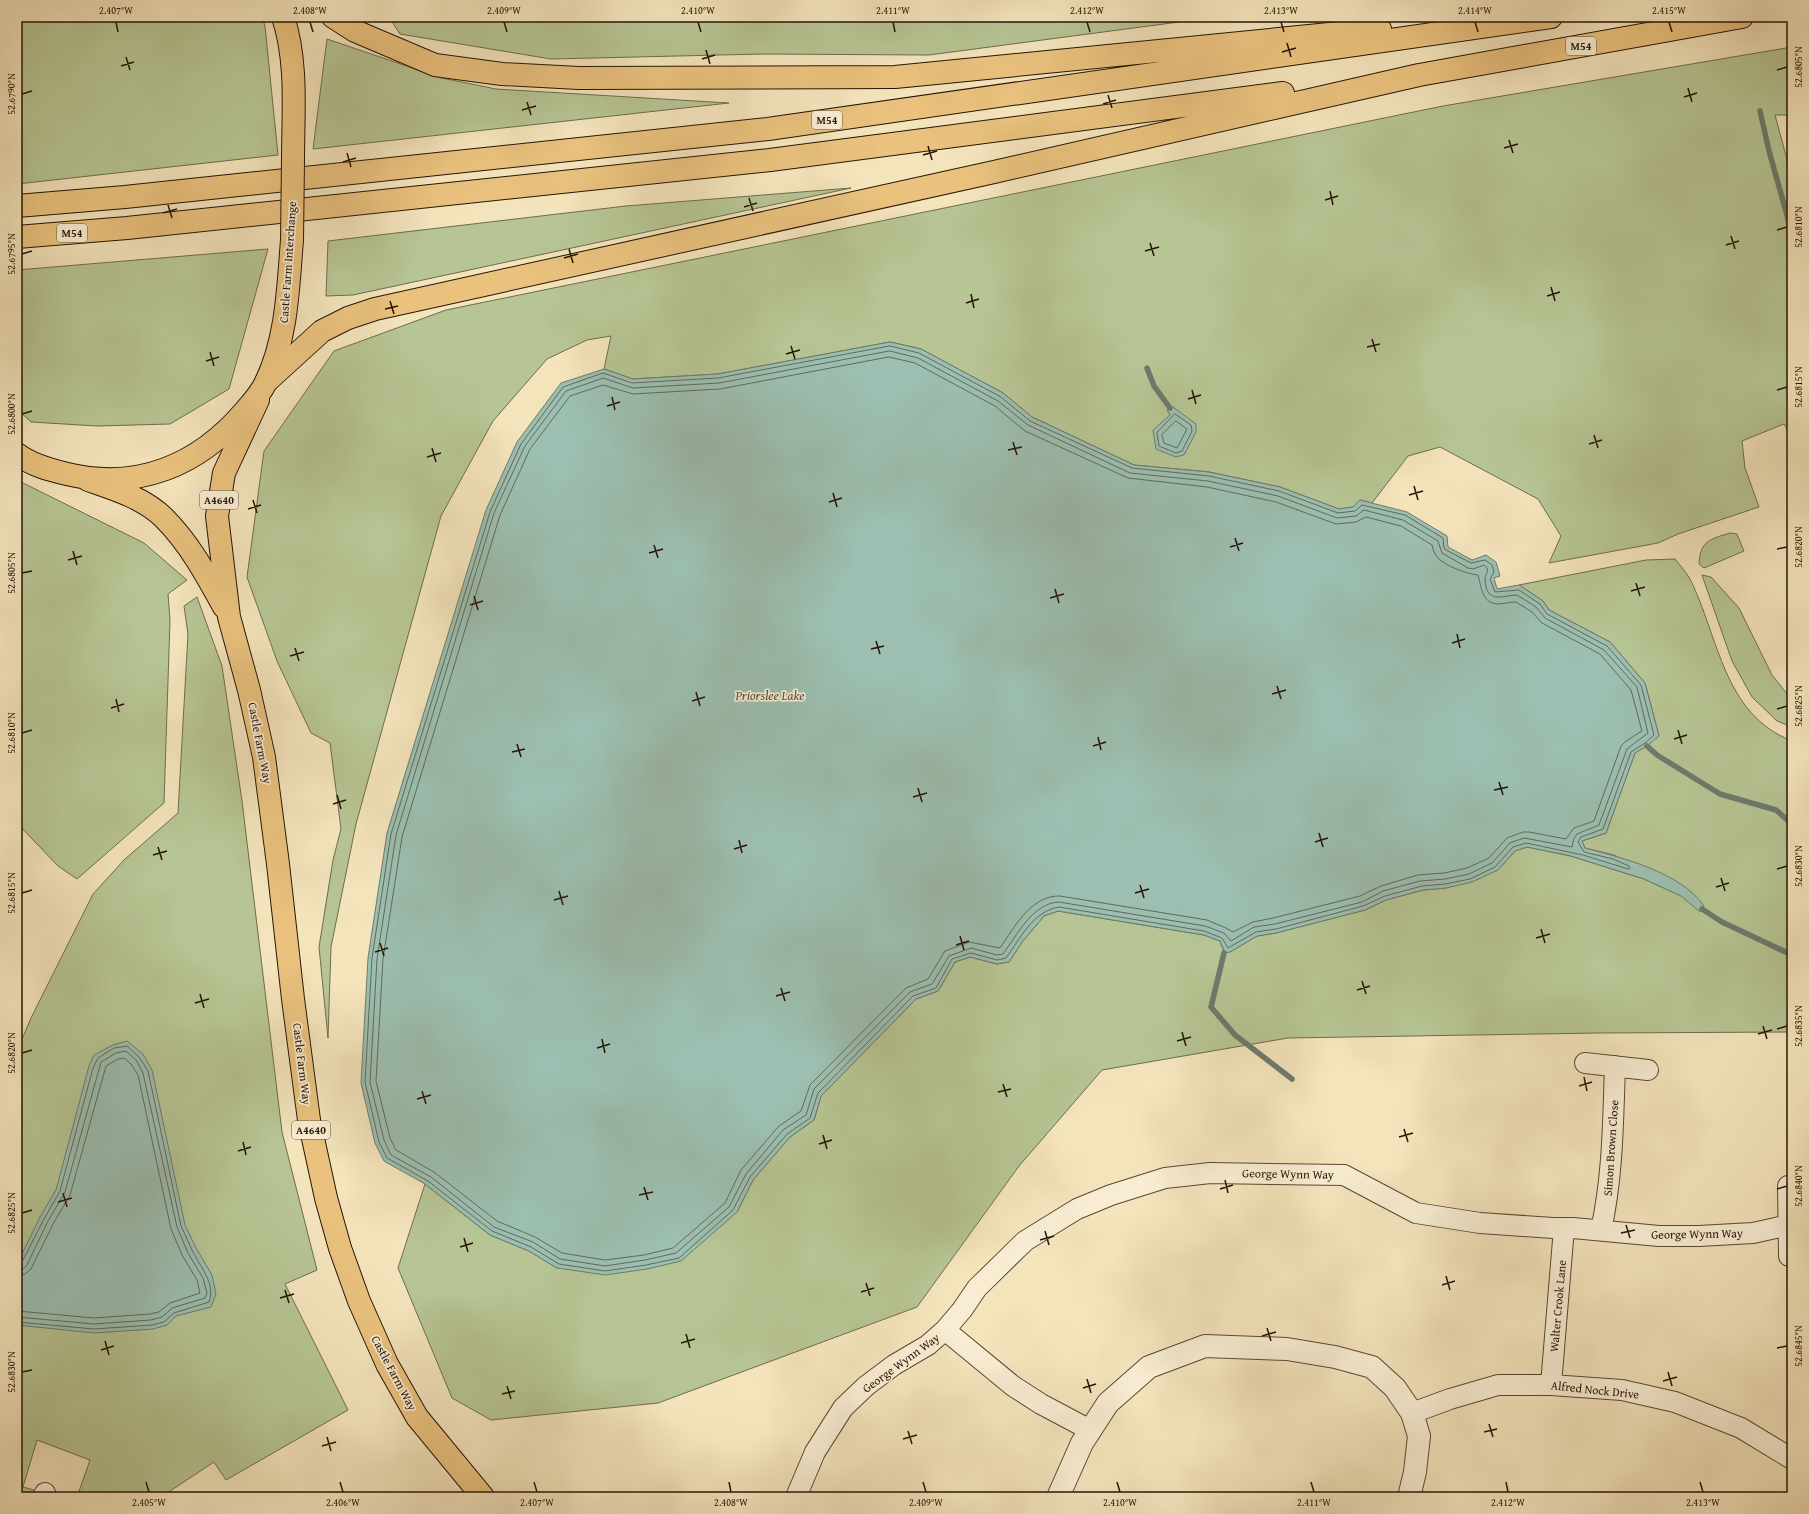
<svg xmlns="http://www.w3.org/2000/svg" width="1809" height="1514" font-family="'Gentium Book Plus',serif">
	<style>
		.green { fill: #b7c594; stroke: #6e6c4d }
		.water { fill: #9cbfb1; stroke: #6c7b6d }
		.lines { fill: none; stroke-linecap: round; stroke-linejoin: round }
		.shore { stroke: #606a5c; stroke-width: 1 }
		.stream { stroke: #6c7b6d; stroke-width: 5.5 }
		.minor-casing { stroke: #594834; stroke-width: 22 }
		.tertiary-casing { stroke: #594834; stroke-width: 24 }
		.primary-casing { stroke: #251406; stroke-width: 24 }
		.trunk-casing { stroke: #251406; stroke-width: 24 }
		.motorway-casing { stroke: #251406; stroke-width: 24 }
		.minor { stroke: #f8edd3; stroke-width: 20 }
		.tertiary { stroke: #f8edd3; stroke-width: 22 }
		.primary { stroke: #eac27e; stroke-width: 22 }
		.trunk { stroke: #eac27e; stroke-width: 22 }
		.motorway { stroke: #eac27e; stroke-width: 22 }
		.trunk-bridge-casing { stroke: #251406; stroke-width: 24; stroke-linecap: butt }
		.trunk-bridge { stroke: #eac27e; stroke-width: 22 }
		.ticks { fill: none; stroke: #251406; stroke-width: 1.5 }
		.labels { text-anchor: middle; stroke-width: 3.5; stroke-linejoin: round; paint-order: stroke }
		.shield { fill: #f8edd3; stroke: #645544; stroke-width: 1 }
		.shield-label { font-size: 11px; font-weight: bold; fill: #251406 }
		.street-label { font-size: 12px; fill: #251406; stroke: #f8edd3 }
		.water-label { font-size: 13px; font-style: italic; fill: #4f5042; stroke: #f8edd3 }
		.neatline { fill: none; stroke: #251406; stroke-width: 1.5 }
		.ticks-label { font-size: 10px; text-anchor: middle; fill: #251406 }
	</style>
	<rect width="100%" height="100%" fill="#f4e4bc"/>
	<filter id="stains"><feTurbulence type="fractalNoise" baseFrequency=".005" numOctaves="4"/><feColorMatrix values="0 0 0 0 .2 0 0 0 0 .09 0 0 0 0 .02 0 0 0 .5 -.17"/></filter>
	<radialGradient id="worn" r=".72"><stop offset=".6" stop-color="#630" stop-opacity="0"/><stop offset="1" stop-color="#630" stop-opacity=".3"/></radialGradient>
	<path class="green" d="M17 17H262L265 26 278 155 17 184Z
		M389 17H1217L929 55 762 54 551 59 400 34Z
		M327 39 442 78 496 89 729 103 313 149Z
		M1792 47V115H1775L1792 178V437L1784 424 1742 441 1745 468 1759 507 1678 534 1658 543 1549 563 1561 536 1538 499 1440 447 1408 456 1372 503 1360 500 1353 507 1339 509 1280 487 1209 472 1134 465 1032 417 1003 393 921 349 890 342 718 374 633 379 604 369 611 336 587 340 547 359 493 421 441 516 356 824 331 947 328 1038 319 947 333 860 341 829 330 743 311 733 277 661 247 577 264 451 334 351 446 310 1443 106Z
		M851 188 353 295 326 296 328 241 626 206Z
		M268 249 229 389 170 424 97 426 31 422 17 409V270Z
		M17 480 144 543 187 580 168 594 170 620 164 803 77 879 58 866 17 823Z
		M1730 533 1737 534 1744 551 1704 568 1699 564C1700 541 1710 539 1730 533Z
		M1675 559C1680 565 1686 572 1690 579 1719 637 1723 714 1792 741V1032L1598 1033 1288 1038 1102 1070 1019 1166 917 1307 658 1403 491 1420 452 1398 398 1268 425 1184 490 1235 529 1251 557 1268 737 1212 753 1180 790 1137 814 1120 821 1096 916 999 938 991 955 962 970 957 997 964 1009 962 1022 942 1044 916 1058 911 1204 935 1220 941 1224 952H1230L1257 936 1276 933 1365 910 1386 900 1423 890 1446 888 1498 870 1515 851 1527 847 1571 856 1644 879 1704 906 1614 855 1585 848 1582 841 1606 833 1635 753 1659 736 1645 683 1610 642 1549 610 1543 601 1519 585 1646 560Z
		M1702 575 1711 577 1739 608 1772 675 1792 700V727L1777 721 1752 697 1732 661Z
		M197 597 222 666 242 801 282 1132 317 1270 285 1284 348 1410 226 1480 214 1462 161 1497H77L90 1460 37 1440 23 1487 34 1490 33 1497H17V1051L31 1018 93 894 124 860 178 813 188 634 184 606Z"/>
	<path class="water" d="M890 342 921 349 1003 393 1032 417 1134 465 1209 472 1280 487 1339 509 1353 507 1360 500 1407 512 1447 536 1448 547 1472 560 1486 555 1496 562 1500 576 1494 578 1497 589 1519 585 1543 601 1549 610 1610 642 1645 683 1659 736 1647 746 1635 753 1606 833 1582 841 1585 848C1623 858 1680 872 1704 906L1700 912 1681 896 1644 879 1571 856 1527 847 1515 851 1498 870 1472 882 1446 888 1423 890 1386 900 1365 910 1276 933 1257 936 1230 952 1225 953 1220 941 1204 935 1058 911 1044 916 1022 942 1009 962 997 964 970 957 955 962 938 991 916 999 821 1096 814 1120 790 1137 753 1180 737 1212 681 1261 647 1269 605 1275 557 1268 529 1251 490 1235 425 1184 384 1161 375 1143 361 1083 368 958 387 833 486 510 517 442 561 383 604 369 633 379 718 374Z
		M1173 407 1196 424V432L1184 455 1176 457 1156 449 1153 430 1170 415 1167 410Z
		M127 1041 143 1054 152 1070 185 1225 196 1248 212 1275 216 1294 211 1307 176 1316 167 1325 153 1329 94 1333 17 1325V1264L40 1217 56 1190 89 1066 94 1055 113 1045Z"/>
	<g class="lines">
		<path class="shore" d="M890 346 919 353 1001 397 1030 421 1132 468 1209 476 1279 491 1338 513 1355 511 1362 505 1405 515 1443 538 1444 548 1446 550 1471 563 1485 560 1492 565 1494 572 1490 579 1495 592 1519 590 1540 604 1547 614 1607 646 1641 685 1654 735 1645 743 1631 752 1603 829 1581 837 1578 842 1584 852 1613 859 1629 866 1630 868 1628 869 1583 855 1526 843 1513 847 1495 867 1470 879 1445 884 1422 886 1385 896 1363 906 1276 929 1256 932 1228 948 1222 938 1204 931 1059 907C1033 911 1020 939 1006 958L997 960 971 953 952 959 936 988 913 996 818 1093 810 1118 787 1134 750 1177 733 1210 679 1258 646 1265 605 1271 559 1264 531 1247 492 1231 428 1181 387 1158 379 1142 365 1082 372 958 391 834 490 512 521 444 563 387 603 373 632 383 718 378Z
			M890 351 918 358 998 401 1028 425 1130 473 1208 481 1278 496 1337 518 1356 516 1364 510 1403 520 1438 541 1442 553 1468 568 1473 569 1484 565 1487 568C1489 572 1485 574 1485 579 1486 604 1501 596 1517 595L1536 607 1545 618 1604 650 1637 687 1648 733 1627 749 1599 825 1577 834 1574 838 1572 847 1524 838 1510 843 1492 863 1469 874 1445 879 1420 881 1383 891 1362 902 1275 924 1254 927 1231 941 1224 933 1205 926 1059 902C1033 903 1017 935 1003 954L997 955 971 948 949 956 932 984 910 992 814 1089 806 1115 783 1130 746 1174 729 1207 676 1253 645 1260 605 1266 560 1259 533 1242 494 1227 431 1177 391 1155 384 1140 370 1082 377 959 396 835 494 513 525 446 566 391 603 378 633 388 719 383Z
			M889 357 915 363 995 406 1025 431 1128 478 1207 487 1276 502 1336 524 1356 522 1366 517 1401 526 1432 545C1433 549 1434 553 1437 557 1445 566 1467 574 1478 575 1481 586 1482 603 1497 604 1503 604 1510 602 1516 602L1532 612 1542 623 1600 654 1631 690 1642 731 1626 741 1621 746 1594 821 1574 828 1566 839 1529 832H1523L1507 838 1489 858 1467 868 1444 873 1418 875 1381 886 1360 896 1273 918 1253 922 1233 932 1226 928 1207 920 1060 896C1031 895 1014 928 1000 948L969 942 945 951 928 979 906 988 810 1085 801 1111 779 1126 741 1170 725 1203 673 1248 644 1255 605 1260 562 1253 535 1237 497 1221 434 1172 396 1150 390 1138 376 1081 383 959 402 837 500 515 530 449 570 396 603 385 633 394 720 389Z
			M1175 414 1191 425 1192 431 1182 451 1176 453 1159 446 1157 433Z
			M1176 421 1187 429 1177 448 1164 443 1162 435Z
			M17 1265 22 1262 44 1219 60 1191 93 1068 98 1058 114 1048 127 1046 139 1057 148 1071 181 1226C185 1234 188 1242 192 1250 200 1267 216 1283 209 1302L174 1313 164 1322 152 1325 94 1329 17 1322
			M17 1270 23 1269 27 1265 48 1221 65 1192 101 1062 116 1053 126 1051 136 1060 143 1073 177 1227 188 1253 203 1278 207 1293 205 1298 172 1308 162 1317 151 1320 94 1324 17 1317
			M17 1276 25 1274 31 1269 53 1224 70 1195 106 1066 118 1059 124 1058 131 1064 138 1075 171 1229 182 1255 197 1280 200 1293 170 1303 159 1312 150 1314 94 1318 17 1311"/>
		<path class="stream" d="M1760 111 1769 151 1787 215 1792 241
			M1147 368 1154 386 1170 408
			M1647 746 1657 755 1720 794 1776 810 1792 824
			M1702 909 1722 922 1792 955
			M1224 953 1211 1007 1235 1035 1292 1079"/>
		<defs>
			<path id="minor" d="M1585 1063 1648 1070
				M1788 1186 1789 1256
				M1601 1230C1613 1176 1613 1121 1615 1066
				M945 1330 1013 1386 1041 1404 1090 1430
				M1551 1385 1564 1228
				M1412 1413 1450 1399 1498 1385H1551L1622 1390 1675 1402 1741 1428 1792 1459
				M43 1497 45 1493
				M796 1497 815 1452 843 1408 866 1386 894 1365 928 1345 945 1330 962 1310 977 1288 1025 1241 1077 1209 1111 1195 1165 1178 1210 1173 1344 1175 1416 1213 1480 1223 1553 1228H1573L1659 1236H1699L1753 1233 1789 1225"/>
			<path id="tertiary" d="M1058 1497 1082 1443 1108 1403 1149 1367 1205 1346 1287 1349 1335 1357 1372 1367 1395 1388 1412 1413 1419 1436 1415 1472 1409 1497"/>
			<path id="primary" d="M258 400 224 473 217 516 229 617 249 690 264 757 278 864 293 999 309 1120 326 1198 340 1248 359 1301 387 1364 417 1417 483 1497
				M88 480C114 489 144 498 164 518 190 544 207 576 224 607"/>
			<path id="trunk" d="M283 17C298 62 293 114 293 160
				M17 454C31 465 50 470 67 474 138 491 199 465 245 411 253 402 261 393 266 382 287 338 288 289 292 240"/>
			<path id="motorway" d="M333 17 355 31 435 65 502 74 579 78 895 77 1380 29
				M17 206 125 197 768 129 1551 17
				M17 237 127 228 770 160 1283 93
				M266 382 322 331 348 318 375 309 994 172 1419 75 1742 17
				M17 457 25 460"/>
		</defs>
		<use href="#minor" class="minor-casing"/>
		<use href="#tertiary" class="tertiary-casing"/>
		<use href="#primary" class="primary-casing"/>
		<use href="#trunk" class="trunk-casing"/>
		<use href="#motorway" class="motorway-casing"/>
		<use href="#minor" class="minor"/>
		<use href="#tertiary" class="tertiary"/>
		<use href="#primary" class="primary"/>
		<use href="#trunk" class="trunk"/>
		<use href="#motorway" class="motorway"/>
		<defs>
			<path id="trunk-bridge" d="M292 240 293 160"/>
		</defs>
		<use href="#trunk-bridge" class="trunk-bridge-casing"/>
		<use href="#trunk-bridge" class="trunk-bridge"/>
	</g>
	<path class="ticks" d="M116 22 118 32M310 22 313 32M504 22 507 32M698 22 701 32M893 22 895 32M1087 22 1090 32M1281 22 1284 32M1475 22 1478 32M1669 22 1672 32M1287 43 1291 57M706 50 710 64M1282 52 1296 48M126 57 130 70M702 59 715 55M121 66 134 62M1777 70 1787 67M1688 88 1692 102M22 94 32 91M1108 95 1112 108M1684 97 1697 93M527 102 531 115M1103 104 1116 100M522 110 536 106M1509 140 1513 153M928 146 932 160M1504 148 1518 144M347 153 351 167M923 155 937 151M343 162 356 158M1330 191 1333 205M749 198 753 211M1325 200 1338 196M168 205 172 218M744 207 757 203M163 213 177 209M1777 230 1787 227M1731 236 1735 249M1150 243 1154 256M1726 245 1739 241M569 249 573 263M1145 251 1159 247M22 254 32 251M564 258 578 254M1551 287 1555 301M971 294 974 308M1547 296 1560 292M390 301 394 314M966 303 979 299M385 309 398 306M1372 339 1376 352M791 346 795 359M1367 347 1380 344M210 352 214 366M786 354 800 350M206 361 219 357M1192 390 1196 404M1777 390 1787 387M612 397 615 410M1188 399 1201 395M607 406 620 402M22 414 32 411M1594 435 1598 448M1013 442 1017 455M1589 444 1602 440M432 448 436 462M1008 450 1022 447M427 457 441 453M1414 486 1418 500M833 493 837 507M1409 495 1423 491M253 500 257 513M829 502 842 498M248 509 261 505M1235 538 1239 551M654 545 658 558M1230 547 1243 543M1777 549 1787 547M73 551 77 565M649 553 663 549M68 560 82 556M22 573 32 571M1636 583 1640 596M1055 589 1059 603M1631 591 1645 587M474 596 478 610M1050 598 1064 594M470 605 483 601M1457 634 1460 648M876 641 880 654M1452 643 1465 639M295 648 299 661M871 649 884 646M290 656 304 652M1277 686 1281 699M696 692 700 706M1272 694 1286 690M116 699 119 712M692 701 705 697M111 708 124 704M1777 709 1787 706M1678 730 1682 744M22 733 32 730M1098 737 1101 750M1674 739 1687 735M517 744 521 757M1093 746 1106 742M512 752 525 749M1499 782 1503 795M918 788 922 802M1494 790 1508 787M337 795 341 809M913 797 927 793M333 804 346 800M1319 833 1323 847M739 840 742 853M1315 842 1328 838M158 847 162 860M734 849 747 845M153 855 167 851M1777 869 1787 866M1721 878 1725 891M1140 885 1144 898M1716 887 1729 883M559 891 563 905M22 893 32 890M1135 893 1149 889M554 900 568 896M1541 929 1545 943M960 936 964 950M1536 938 1550 934M380 943 384 956M956 945 969 941M375 952 388 948M1362 981 1366 994M781 988 785 1001M1357 990 1370 986M200 994 204 1008M776 996 790 992M195 1003 209 999M1763 1026 1767 1039M1777 1029 1787 1026M1182 1032 1186 1046M1758 1034 1772 1030M602 1039 605 1053M1177 1041 1191 1037M597 1048 610 1044M22 1053 32 1050M1584 1077 1587 1091M1003 1084 1007 1097M1579 1086 1592 1082M422 1091 426 1104M998 1092 1011 1089M417 1099 431 1095M1404 1129 1408 1142M823 1135 827 1149M1399 1137 1413 1133M243 1142 246 1155M819 1144 832 1140M238 1151 251 1147M1225 1180 1228 1193M644 1187 648 1200M1220 1189 1233 1185M1777 1189 1787 1186M63 1193 67 1207M639 1195 653 1192M58 1202 72 1198M22 1213 32 1210M1626 1225 1630 1238M1045 1231 1049 1245M1621 1233 1635 1230M464 1238 468 1252M1040 1240 1054 1236M460 1247 473 1243M1446 1276 1450 1290M866 1283 870 1296M1442 1285 1455 1281M285 1290 289 1303M861 1292 874 1288M280 1298 294 1294M1267 1328 1271 1341M686 1334 690 1348M1262 1336 1276 1332M105 1341 109 1355M681 1343 695 1339M1777 1348 1787 1346M101 1350 114 1346M22 1372 32 1370M1668 1372 1672 1386M1087 1379 1091 1393M1663 1381 1677 1377M507 1386 511 1399M1083 1388 1096 1384M502 1394 515 1391M1489 1424 1493 1437M908 1431 912 1444M1484 1432 1497 1429M327 1437 331 1451M903 1439 917 1435M322 1446 336 1442M146 1482 149 1492M340 1482 343 1492M534 1482 537 1492M729 1482 731 1492M923 1482 926 1492M1117 1482 1120 1492M1311 1482 1314 1492M1506 1482 1508 1492M1700 1482 1703 1492"/>
	<g class="labels">
		<g class="shield">
			<rect x="1566" y="37" width="30" height="18" rx="3"/>
			<rect x="812" y="111" width="30" height="18" rx="3"/>
			<rect x="57" y="224" width="30" height="18" rx="3"/>
			<rect x="200" y="491" width="38" height="18" rx="3"/>
			<rect x="292" y="1121" width="38" height="18" rx="3"/>
		</g>
		<g class="shield-label">
			<text x="1581" y="50">M54</text>
			<text x="827" y="124">M54</text>
			<text x="72" y="237">M54</text>
			<text x="219" y="504">A4640</text>
			<text x="311" y="1134">A4640</text>
		</g>
		<g class="street-label">
			<text transform="translate(288 262) rotate(-86)" y="4">Castle Farm Interchange</text>
			<text transform="translate(260 743) rotate(79)" y="4">Castle Farm Way</text>
			<text transform="translate(302 1064) rotate(83)" y="4">Castle Farm Way</text>
			<text transform="translate(1611 1148) rotate(-86)" y="4">Simon Brown Close</text>
			<text transform="translate(1288 1174) rotate(1)" y="4">George Wynn Way</text>
			<text transform="translate(1697 1234) rotate(-1)" y="4">George Wynn Way</text>
			<text transform="translate(1558 1306) rotate(-85)" y="4">Walter Crook Lane</text>
			<text transform="translate(901 1363) rotate(-36)" y="4">George Wynn Way</text>
			<text transform="translate(394 1373) rotate(62)" y="4">Castle Farm Way</text>
			<text transform="translate(1595 1390) rotate(6)" y="4">Alfred Nock Drive</text>
		</g>
		<g class="water-label">
			<text x="770" y="700">Priorslee Lake</text>
		</g>
	</g>
	<rect width="1809" height="1514" fill="none" stroke="#f4e4bc" stroke-width="44"/>
	<rect x="22" y="22" width="1765" height="1470" class="neatline"/>
	<g class="ticks-label">
		<text x="116" y="14">2.407°W</text>
		<text x="310" y="14">2.408°W</text>
		<text x="504" y="14">2.409°W</text>
		<text x="698" y="14">2.410°W</text>
		<text x="893" y="14">2.411°W</text>
		<text x="1087" y="14">2.412°W</text>
		<text x="1281" y="14">2.413°W</text>
		<text x="1475" y="14">2.414°W</text>
		<text x="1669" y="14">2.415°W</text>
		<text transform="translate(1798 67) rotate(-90)" y="4">52.6805°N</text>
		<text transform="translate(11 94) rotate(-90)" y="4">52.6790°N</text>
		<text transform="translate(1798 227) rotate(-90)" y="4">52.6810°N</text>
		<text transform="translate(11 254) rotate(-90)" y="4">52.6795°N</text>
		<text transform="translate(1798 387) rotate(-90)" y="4">52.6815°N</text>
		<text transform="translate(11 414) rotate(-90)" y="4">52.6800°N</text>
		<text transform="translate(1798 547) rotate(-90)" y="4">52.6820°N</text>
		<text transform="translate(11 573) rotate(-90)" y="4">52.6805°N</text>
		<text transform="translate(1798 706) rotate(-90)" y="4">52.6825°N</text>
		<text transform="translate(11 733) rotate(-90)" y="4">52.6810°N</text>
		<text transform="translate(1798 866) rotate(-90)" y="4">52.6830°N</text>
		<text transform="translate(11 893) rotate(-90)" y="4">52.6815°N</text>
		<text transform="translate(1798 1026) rotate(-90)" y="4">52.6835°N</text>
		<text transform="translate(11 1053) rotate(-90)" y="4">52.6820°N</text>
		<text transform="translate(1798 1186) rotate(-90)" y="4">52.6840°N</text>
		<text transform="translate(11 1213) rotate(-90)" y="4">52.6825°N</text>
		<text transform="translate(1798 1346) rotate(-90)" y="4">52.6845°N</text>
		<text transform="translate(11 1372) rotate(-90)" y="4">52.6830°N</text>
		<text x="149" y="1506">2.405°W</text>
		<text x="343" y="1506">2.406°W</text>
		<text x="537" y="1506">2.407°W</text>
		<text x="731" y="1506">2.408°W</text>
		<text x="926" y="1506">2.409°W</text>
		<text x="1120" y="1506">2.410°W</text>
		<text x="1314" y="1506">2.411°W</text>
		<text x="1508" y="1506">2.412°W</text>
		<text x="1703" y="1506">2.413°W</text>
	</g>
	<rect width="100%" height="100%" filter="url(#stains)"/>
	<rect width="100%" height="100%" fill="url(#worn)"/>
</svg>
